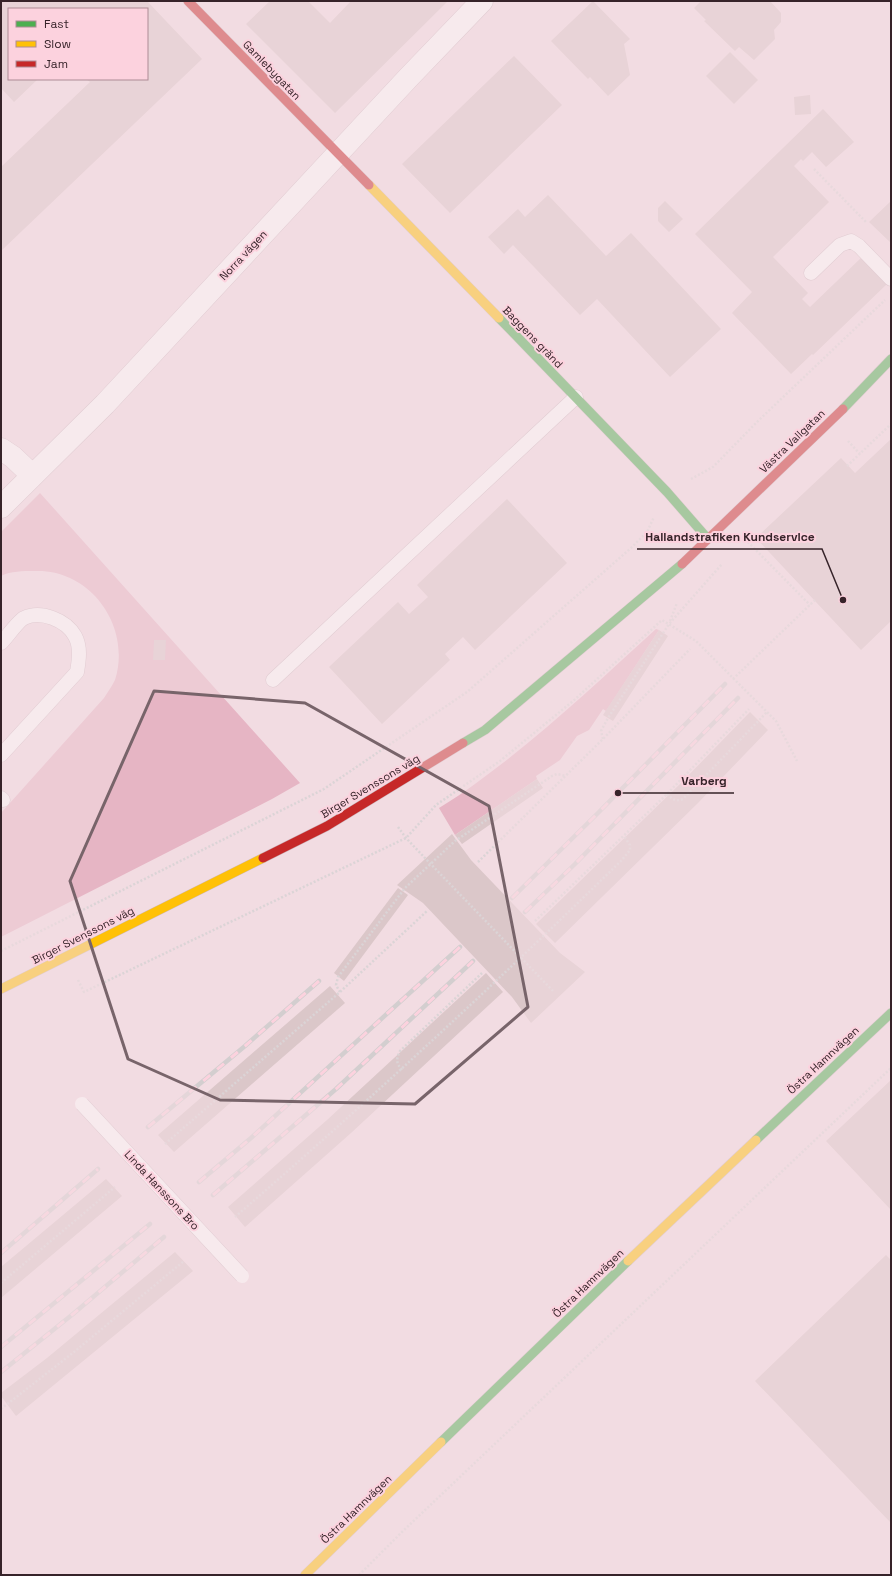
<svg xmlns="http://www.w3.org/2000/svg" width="892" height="1576" font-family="'Space Grotesk',sans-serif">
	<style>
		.green { fill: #e6b5c4 }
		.building { fill: #dbc7c9 }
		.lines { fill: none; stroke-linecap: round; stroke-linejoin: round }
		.lane-casing { stroke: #ccb9bf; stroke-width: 15 }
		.street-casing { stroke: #ccb9bf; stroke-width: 23 }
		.fast-casing { stroke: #ccb9bf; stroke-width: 10 }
		.slow-casing { stroke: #ccb9bf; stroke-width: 10 }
		.jam-casing { stroke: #ccb9bf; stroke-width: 10 }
		.path { stroke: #dbd4d6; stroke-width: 2.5; stroke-dasharray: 2 2; stroke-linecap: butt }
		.lane { stroke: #fdfafb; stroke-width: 14 }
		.street { stroke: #fdfafb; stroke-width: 22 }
		.fast { stroke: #4caf50; stroke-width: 9 }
		.slow { stroke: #ffc107; stroke-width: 9 }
		.jam { stroke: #c62828; stroke-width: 9 }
		.rail-casing { stroke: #d3cecf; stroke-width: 4.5 }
		.rail { stroke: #fcd2de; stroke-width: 3; stroke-dasharray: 9; stroke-linecap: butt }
		.lane-bridge-casing { stroke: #ccb9bf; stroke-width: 15; stroke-linecap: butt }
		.path-bridge { stroke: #dbd4d6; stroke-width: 2.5; stroke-dasharray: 2 2; stroke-linecap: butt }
		.lane-bridge { stroke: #fdfafb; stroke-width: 14 }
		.marked { fill: none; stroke: #78646a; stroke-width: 3; stroke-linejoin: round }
		.labels { text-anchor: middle; stroke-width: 4; stroke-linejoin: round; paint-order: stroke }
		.street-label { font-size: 11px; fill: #362329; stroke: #fcd2de }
		.leader { fill: none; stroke: #362329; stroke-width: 1.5 }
		.callout-dot { fill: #362329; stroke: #fcd2de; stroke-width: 1.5 }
		.callout-label { font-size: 12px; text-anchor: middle; font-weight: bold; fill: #362329; stroke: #fcd2de; stroke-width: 4; stroke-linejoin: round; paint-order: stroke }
	</style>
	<rect width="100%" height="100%" fill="#f2dce2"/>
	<path class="green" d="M40 493 300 783 272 799 1 937V813L104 698C107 693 112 686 115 680 132 626 90 568 34 571 23 571 11 571 1 576V532Z
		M656 629 659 630 606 711 603 709 589 730 577 736 560 760 536 776 537 779 455 835 439 808C452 800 466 791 479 781 542 735 599 681 656 629Z"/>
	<path class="building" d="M1 1H147L202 59 1 251V167L90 82 86 79H147V9H9V79H38L14 102 1 88Z
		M270 1H308L330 23 351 1H448L335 113 246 24Z
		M593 1 630 39 624 44 630 75 608 96 590 77 588 79 551 41Z
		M701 1H770L781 13V22L774 30 775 39 754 60 739 47 735 51 704 21 706 20 694 8Z
		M730 52 758 80 734 104 706 76Z
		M514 56 562 105 450 213 402 164Z
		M810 95 811 114 795 115 794 97Z
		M823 109 854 142 826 167 812 152 803 161 801 159 794 166 829 202 773 257 808 293 802 299 810 307 862 257 888 283 813 355 812 354 791 374 732 313 752 292 695 234Z
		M548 195 606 256 631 233 721 329 670 377 597 299 580 315 513 245 504 254 488 237 518 209 525 217Z
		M665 201 683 219 669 232 658 221V208Z
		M891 201V243L869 222Z
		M891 439V621L861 650 756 538 841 458 855 473Z
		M507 499 567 563 475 650 463 637 445 654 450 660 382 724 329 667 398 602 409 614 428 597 417 585Z
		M659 630 668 636 613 721 603 715Z
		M154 640H166L165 660H153Z
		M750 712 768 730 698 803 555 943 536 924 680 784Z
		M537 779 543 788 462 844 455 835Z
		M452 834 471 860 560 953 585 972 531 1023 512 997 423 903 397 885Z
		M398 888 408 895 344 981 334 973Z
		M486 973 503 992 351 1133 245 1227 228 1207 327 1120Z
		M330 986 345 1003 174 1152 158 1135Z
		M891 1080V1210L826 1141Z
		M106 1179 122 1196 1 1298V1267Z
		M175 1252 193 1271 16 1416 1 1396V1393L47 1358Z
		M886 1255 891 1260V1523L755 1381Z"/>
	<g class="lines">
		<defs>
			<path id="lane" d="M811 273 840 245 851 241 859 246 891 279
				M1 643C7 637 18 621 24 618 41 610 66 620 75 636 81 647 79 660 77 672L1 755
				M273 680 576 397
				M1 798 3 800"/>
			<path id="street" d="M1 449 13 457 32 475
				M1 507 105 404 408 78 482 1"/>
			<path id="fast" d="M499 318 667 492 708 539
				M843 409 891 359
				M463 743 485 730 682 564
				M756 1140 891 1013
				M441 1442 628 1261"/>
			<path id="slow" d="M369 185 499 318
				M1 989 263 858
				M628 1261 756 1140
				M305 1575 441 1442"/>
			<path id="jam" d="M188 1 369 185
				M682 564 843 409
				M263 858 327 826 463 743"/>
		</defs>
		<use href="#lane" class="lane-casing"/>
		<use href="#street" class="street-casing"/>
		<use href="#fast" class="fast-casing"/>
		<use href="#slow" class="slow-casing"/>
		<use href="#jam" class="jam-casing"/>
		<path class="path" d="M814 169 866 222
			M848 441 860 454
			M847 466 891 424
			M691 479 713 467 758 421 885 300
			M745 539 810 605
			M670 621 677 603
			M733 679 815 600
			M603 739 601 731 608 718 669 624 722 564
			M667 794C672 799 676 802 683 799L767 712
			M398 827 406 838 424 857
			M478 862 603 739 690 649
			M535 921 667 794 749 709
			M1 951 324 789 467 692 631 548 647 532 654 517
			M78 980 84 992 406 838 436 805 500 761 573 701 662 620 696 641 776 721 797 761
			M340 992 336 985 338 977 405 888 455 841 552 776 557 774 566 776
			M402 1070C396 1063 396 1059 400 1051L482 973
			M165 1144 340 992 427 911
			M235 1217C368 1102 496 983 622 860L630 850V845L624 836
			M1 1283 115 1187
			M1 1409 74 1352 184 1261
			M359 1575 403 1531 891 1068"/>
		<use href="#lane" class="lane"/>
		<use href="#street" class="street"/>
		<use href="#fast" class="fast"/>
		<use href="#slow" class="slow"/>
		<use href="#jam" class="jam"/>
		<defs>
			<path id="rail" d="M512 898 598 813 725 684
				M525 912 575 864 738 698
				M148 1127 245 1046 319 981
				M199 1182 251 1138 460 947
				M213 1195 336 1089 473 961
				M1 1253 98 1169
				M1 1347 150 1224
				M1 1372 73 1314 164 1237"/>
		</defs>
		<use href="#rail" class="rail-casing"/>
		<use href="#rail" class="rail"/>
		<defs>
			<path id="lane-bridge" d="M82 1104 242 1276"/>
		</defs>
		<use href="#lane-bridge" class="lane-bridge-casing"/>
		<path class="path-bridge" d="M424 857 553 991"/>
		<use href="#lane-bridge" class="lane-bridge"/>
	</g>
	<path d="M0 0H892V1576H0ZM154 691 305 703 489 806 528 1007 415 1104 220 1100 128 1059 70 881Z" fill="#f2dce2" fill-opacity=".55" fill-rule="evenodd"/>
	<path class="marked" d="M154 691 305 703 489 806 528 1007 415 1104 220 1100 128 1059 70 881Z"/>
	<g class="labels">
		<g class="street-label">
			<text transform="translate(272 70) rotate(46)" y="4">Gamlebygatan</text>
			<text transform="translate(243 255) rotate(-47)" y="4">Norra vägen</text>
			<text transform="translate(533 337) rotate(46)" y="4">Baggens gränd</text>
			<text transform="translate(792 441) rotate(-44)" y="4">Västra Vallgatan</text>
			<text transform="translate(370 786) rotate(-31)" y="4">Birger Svenssons väg</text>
			<text transform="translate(83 935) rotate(-27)" y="4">Birger Svenssons väg</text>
			<text transform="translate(823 1060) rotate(-43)" y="4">Östra Hamnvägen</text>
			<text transform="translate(162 1190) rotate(47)" y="4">Linda Hanssons Bro</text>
			<text transform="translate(588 1283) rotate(-44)" y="4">Östra Hamnvägen</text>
			<text transform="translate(356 1509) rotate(-44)" y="4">Östra Hamnvägen</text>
		</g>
	</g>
	<path class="leader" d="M843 600L822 549H637M618 793L673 793H734"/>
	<g class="callout-dot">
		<circle cx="843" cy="600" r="4"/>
		<circle cx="618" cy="793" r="4"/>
	</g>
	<g class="callout-label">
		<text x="730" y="541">Hallandstrafiken Kundservice</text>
		<text x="704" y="785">Varberg</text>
	</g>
	<rect width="892" height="1576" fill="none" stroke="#362329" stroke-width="4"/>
	<rect x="8" y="8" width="140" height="72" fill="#fcd2de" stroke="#ad8c96"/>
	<rect x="16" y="21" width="20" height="6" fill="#4caf50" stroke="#ad8c96"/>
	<text x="44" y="28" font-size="12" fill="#362329">Fast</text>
	<rect x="16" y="41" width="20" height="6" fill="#ffc107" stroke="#ad8c96"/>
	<text x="44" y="48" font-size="12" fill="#362329">Slow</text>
	<rect x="16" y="61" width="20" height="6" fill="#c62828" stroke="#ad8c96"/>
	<text x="44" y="68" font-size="12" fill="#362329">Jam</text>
</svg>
